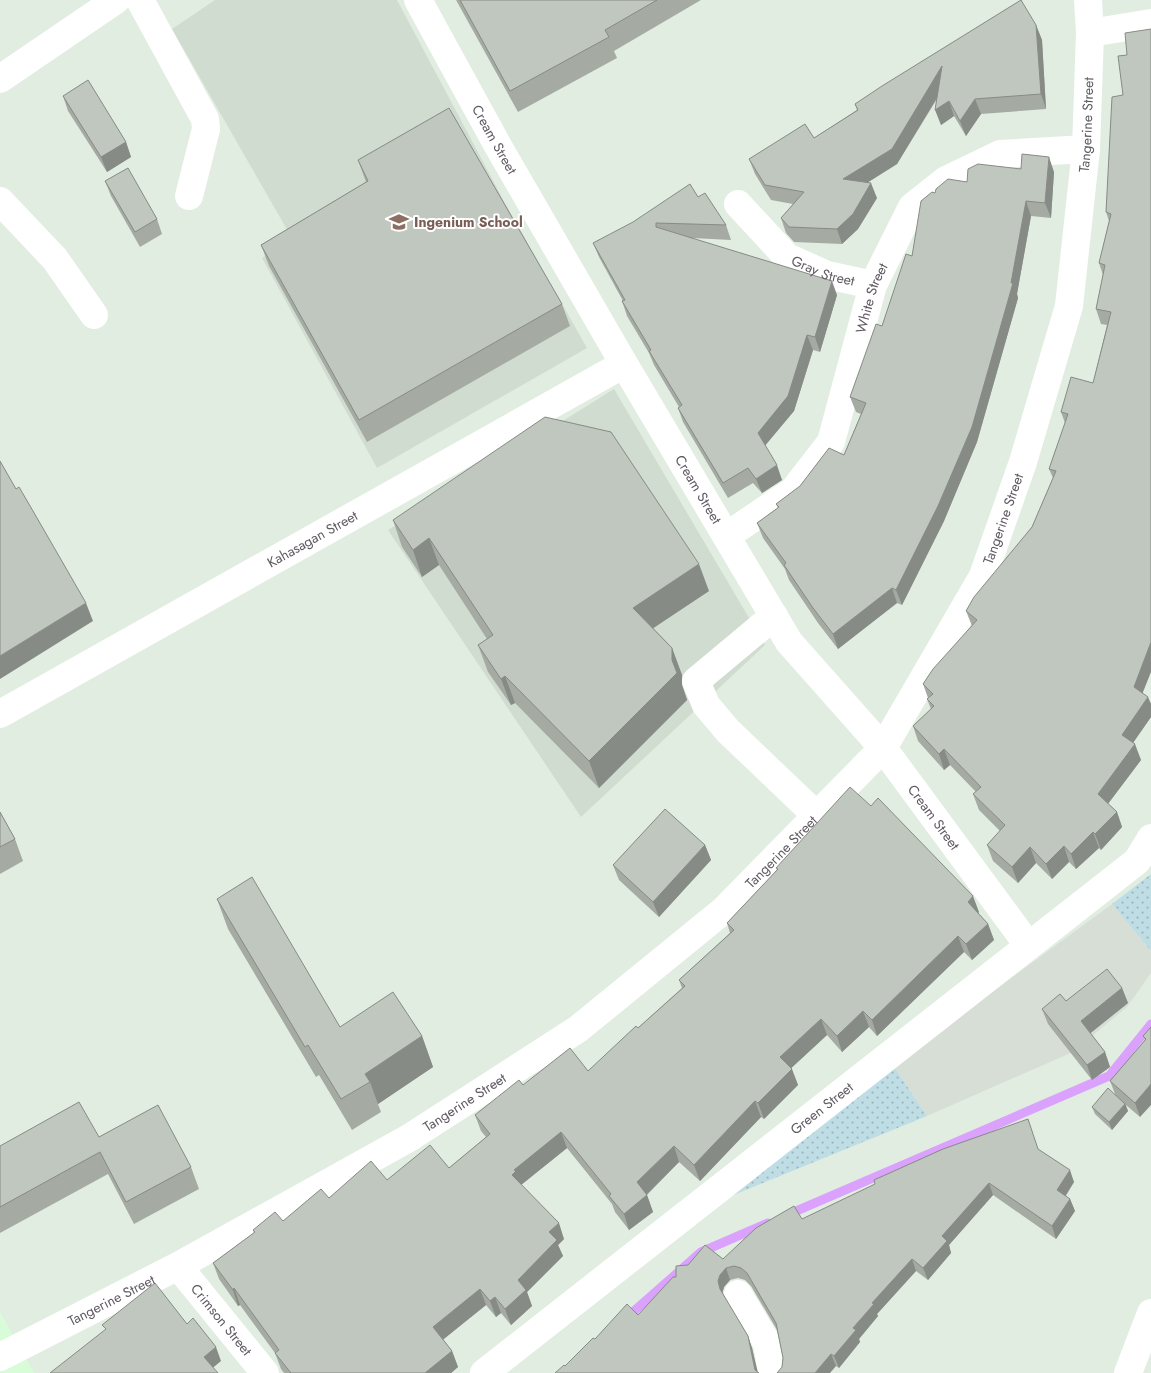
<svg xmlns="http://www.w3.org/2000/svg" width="1151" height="1373" font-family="Jost,sans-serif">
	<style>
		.commercial { fill: #d8fcd7 }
		.industrial { fill: #d7ded6 }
		.education { fill: #d1dcd0 }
		.park { fill: url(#park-dots) }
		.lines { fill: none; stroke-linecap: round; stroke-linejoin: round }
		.stream { stroke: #daa2fc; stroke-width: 9 }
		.minor { stroke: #fff; stroke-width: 28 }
		.wall { fill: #a5aba3 }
		.shaded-wall { fill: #868b85 }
		.building { fill: #c0c7be; stroke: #868b85 }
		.labels { text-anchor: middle; stroke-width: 4; stroke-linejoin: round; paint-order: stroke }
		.street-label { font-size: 14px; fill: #605a62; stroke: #fff }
		.education-label { font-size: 14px; font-weight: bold; fill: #785e54; stroke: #fff; text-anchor: start }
	</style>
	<defs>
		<pattern id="park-dots" width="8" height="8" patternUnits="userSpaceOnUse" patternTransform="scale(1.25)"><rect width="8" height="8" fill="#bedde4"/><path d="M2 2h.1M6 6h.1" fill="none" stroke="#9eb6bc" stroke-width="1.8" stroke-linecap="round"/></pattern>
	</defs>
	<rect width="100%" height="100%" fill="#e2ede2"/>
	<path class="commercial" d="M0 1312 34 1373H0Z"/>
	<path class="industrial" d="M1112 904 1151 951V973L1127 1007 1073 1052 927 1116 893 1065Z"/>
	<path class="education" d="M215 0H397L505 203 587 348 377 468 262 258 293 240 172 29Z
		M614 389 765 645 581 817 388 530Z"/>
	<path class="park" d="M1151 874V951L1112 904Z
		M893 1065 927 1116 726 1198Z"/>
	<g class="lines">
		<path class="stream" d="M787 1215 1109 1076 1151 1024
			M625 1319 701 1252 768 1223"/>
		<g class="minor">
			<path d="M140 0 205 119 206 129 189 196"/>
			<path id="s1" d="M418 0 498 146 624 364 789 642 883 748 1028 945"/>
			<path d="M1090 33 1151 23"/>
			<path d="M0 79 116 0"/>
			<path d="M0 201 55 259 94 315"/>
			<path id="s2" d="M738 204 787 257 827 275 873 285"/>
			<path id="s3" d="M728 535 793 491 831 442 873 285 912 207 946 180 1000 154 1086 149"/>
			<path d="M774 616 696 681 706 705 728 731 816 815"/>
			<path id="s4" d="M0 714 624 364"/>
			<path id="s5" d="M178 1266 265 1373"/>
			<path d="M738 1294 767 1343 772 1373"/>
			<path id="s6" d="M0 1357 178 1266 409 1138 578 1029 724 910 883 748 983 576 1023 462 1069 306 1086 149 1090 33 1088 0"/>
			<path id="s7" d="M484 1373 1137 861 1151 838"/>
			<path d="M1128 1373 1151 1313"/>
		</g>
	</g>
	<path class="wall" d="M456 0H701L614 51 617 58 518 112Z
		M1036 25 1042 40 1046 109 981 114 966 136 954 116 941 125 937 99 897 164 867 183 877 198 858 229 842 244 794 242 786 233 781 218 793 204 771 200 755 174 749 159 814 138 857 110 855 104Z
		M1151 29 1143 693 1151 704V717L1133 743 1141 760 1108 804 1117 812 1122 827 1101 850 1099 848 1076 869 1069 862 1052 879 1036 863 1018 883 993 861 987 845 1000 831 979 810 973 794 976 792 950 765 944 770 918 741 913 726 931 709 927 699 928 698 923 684 972 626 966 611 1032 527 1053 478 1049 469 1065 423 1061 412 1093 383 1107 325 1101 324 1096 309 1103 275 1099 263 1109 221 1106 212 1123 95 1127 55Z
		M63 96 126 142 131 157 107 172 68 111Z
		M358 160 562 304 570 326 367 442 269 266 261 245 366 182Z
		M1021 169 1054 172 1051 218 1031 216 1017 294 1018 298 977 442 944 521 902 605 897 603 838 649 818 623 789 580 785 569 763 538 757 523 778 508 776 504 844 455 861 414 856 412 850 397 882 326 912 256 935 193 967 182Z
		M105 181 157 219 162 234 140 247 111 196Z
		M698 197 726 225 731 240 692 238 837 295 820 352 813 350 794 411 765 445 782 480 762 493 753 483 728 498 683 422 678 408 679 407 654 365 649 353 627 316 622 301H623L599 257 593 243Z
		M393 520 709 591 653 628 672 648 682 675V685L687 700 599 788 515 703 511 705 488 672 478 645 487 639 439 565 422 577 402 547Z
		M0 812 15 839 23 861 0 874Z
		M705 845 711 860 659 917 619 880 613 865Z
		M776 868 979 912 978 913 988 924 994 940 972 960 964 952 877 1036 869 1027 842 1052 827 1035 791 1068 798 1085 764 1119 761 1117 700 1181 679 1162 647 1195 653 1212 629 1230 615 1212 612 1204 567 1148 521 1185 564 1239 558 1245 563 1256 527 1292 532 1306 511 1325 501 1313 496 1317 486 1305 443 1339 452 1351 458 1367 451 1373H284L281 1369 275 1353 240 1305 238 1306 219 1279 213 1263 254 1233 253 1230 283 1221 329 1198 387 1180 449 1168 486 1137 481 1131 475 1115 523 1085 588 1071 638 1028 682 988 679 980 730 933 727 923 777 870Z
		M217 899 340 1027 422 1036 433 1067 378 1104 381 1112 352 1130 319 1075 316 1077 228 929Z
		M1122 988 1128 1003 1090 1033 1105 1052 1110 1067 1092 1080 1048 1024 1042 1009 1066 1001Z
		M1151 1027 1140 1117 1126 1105 1128 1111 1112 1130 1095 1114 1092 1107 1115 1094 1110 1081 1145 1040 1143 1036Z
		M99 1137 191 1167 199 1189 134 1224 108 1174 0 1233V1146Z
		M1038 1149 1074 1182 1066 1196 1070 1199 1075 1211 1056 1239 993 1195 949 1245 951 1253 928 1280 916 1271 877 1314 878 1316 859 1339 860 1342 839 1368 836 1366 782 1367 783 1358 777 1330 751 1286 745 1280 738 1278 730 1280 724 1287 722 1294 748 1336 752 1348 757 1372 565 1366 595 1339 638 1315 688 1265 723 1259 802 1219Z"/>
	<path class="shaded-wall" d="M1036 25 1042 40 1046 109 1041 94Z
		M942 66 947 81 897 164 849 194 843 179Z
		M975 99 981 114 966 136 960 121Z
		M949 101 954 116 941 125 935 110Z
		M126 142 131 157 107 172 101 157Z
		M1049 157 1054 172 1051 218 1045 203Z
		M871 183 877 198 858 229 842 244 837 229Z
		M1026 201 1031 216 1017 294 1018 298 977 442 944 521 902 605 896 590 1011 283Z
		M832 281 837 295 820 352 815 337Z
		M807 335 813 350 794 411 764 447 758 433Z
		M777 465 782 480 762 493 756 479Z
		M429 538 439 565 422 577 413 550Z
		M699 564 709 591 643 635 633 608Z
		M892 588 897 603 838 649 833 634Z
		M86 603 93 621 0 679V656Z
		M1151 642V672L1139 702 1134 687Z
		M672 648 682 675V685L687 700 599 788 589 761 672 660Z
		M505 676 515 703 511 705 501 679Z
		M1148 697 1151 704V717L1128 750 1122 735Z
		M1135 744 1141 760 1104 809 1098 794Z
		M944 749 950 765 944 770 939 754Z
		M1117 812 1122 827 1101 850 1095 834Z
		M1093 832 1099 848 1076 869 1071 854Z
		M705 845 711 860 659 917 653 902Z
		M1064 846 1069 862 1052 879 1046 864Z
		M1030 847 1036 863 1018 883 1012 867Z
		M973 896 979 912 974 918 968 902Z
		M988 924 994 940 972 960 966 944Z
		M958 936 964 952 877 1036 872 1020Z
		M1122 988 1128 1003 1087 1036 1081 1021Z
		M863 1011 869 1027 842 1052 837 1036Z
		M821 1019 827 1035 786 1073 780 1057Z
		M422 1036 433 1067 378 1104 370 1082 365 1074Z
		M1105 1052 1110 1067 1092 1080 1087 1065Z
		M792 1069 798 1085 764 1119 758 1103Z
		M1151 1084V1105L1140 1117 1135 1103Z
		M755 1101 761 1117 700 1181 694 1165Z
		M1125 1104 1128 1111 1112 1130 1109 1122Z
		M561 1132 567 1148 521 1185 512 1175 514 1170Z
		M674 1146 679 1162 643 1198 637 1182Z
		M1070 1170 1074 1182 1061 1202 1057 1190Z
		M989 1183 993 1195 949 1245 951 1253 928 1280 923 1268 942 1236Z
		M647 1195 653 1212 629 1230 624 1214Z
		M1070 1199 1075 1211 1056 1239 1052 1226Z
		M559 1223 564 1239 558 1245 563 1256 527 1292 532 1306 511 1325 505 1309 518 1280 549 1232Z
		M912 1259 916 1271 877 1314 878 1316 859 1339 860 1342 839 1368 834 1356 853 1328 872 1303Z
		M726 1268 730 1280 724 1287 722 1294 720 1289 718 1281 720 1275Z
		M234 1288 240 1305 238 1306 233 1290Z
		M480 1289 486 1305 439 1343 433 1327Z
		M495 1297 501 1313 496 1317 490 1301Z
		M748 1336 752 1348 758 1373H756Z
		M216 1347 221 1361 209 1371 204 1357Z
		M452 1351 458 1367 451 1373H425Z
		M831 1354 836 1366 830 1373H815Z"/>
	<path class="building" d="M460 0H657L605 30 609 37 510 91Z
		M1021 0 1036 25 1041 94 975 99 960 121 949 101 935 110 942 66 892 149 843 179 871 183 853 214 837 229 789 227 781 218 804 192 765 185 749 159 805 124 814 138 858 110 855 104 882 86Z
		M1151 29V642L1134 687 1148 697 1122 735 1135 744 1098 794 1117 812 1095 834 1093 832 1071 854 1064 846 1046 864 1030 847 1012 867 987 845 1005 825 973 794 981 787 944 749 939 754 913 726 934 706 927 699 933 694 923 684 933 669 977 620 966 611 974 597 1032 527 1056 471 1049 469 1068 414 1061 412 1071 377 1093 383 1111 312 1096 309 1105 265 1099 263 1111 214 1106 212 1112 97 1123 95 1118 56 1127 55 1125 33Z
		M88 80 126 142 101 157 63 96Z
		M449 108 562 304 359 420 261 245 368 181 358 160Z
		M1022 154 1049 157 1045 203 1026 201 1011 283H1013L972 427 938 506 896 590 892 588 833 634 813 608 784 565 786 563 757 523 779 507 776 504 800 486 829 448 844 455 866 403 850 397 876 324 882 326 906 254 912 256 921 201 932 192 935 193 936 189 948 179 967 182 968 169 978 164 1021 169Z
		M128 168 157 219 135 232 105 181Z
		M690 184 698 197 705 193 726 225 656 223V227L832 281 815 337 807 335 788 396 758 433 777 465 756 479 748 468 723 483 678 408 682 405 649 351 651 350 622 301 625 300 593 243 633 222Z
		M545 417 611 432 699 564 633 608 672 648V660L677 673 589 761 505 676 501 679 478 645 493 635 429 538 413 550 393 520Z
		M0 461 16 489 19 487 33 511 86 603 0 656Z
		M850 787 871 806 878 798 973 896 968 902 988 924 966 944 958 936 872 1020 863 1011 837 1036 821 1019 780 1057 792 1069 758 1103 755 1101 694 1165 674 1146 637 1182 647 1195 624 1214 609 1196 611 1194 561 1132 514 1170 516 1171 512 1175 559 1223 549 1232 557 1240 518 1280 526 1290 505 1309 495 1297 490 1301 480 1289 433 1327 452 1351 425 1373H291L275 1353 279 1350 234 1288 233 1290 213 1263 255 1232 253 1230 275 1212 283 1221 321 1189 329 1198 371 1161 387 1180 430 1145 449 1168 490 1134 475 1115 519 1080 523 1085 570 1048 588 1071 636 1026 638 1028 685 986 679 980 734 930 727 923 778 869 776 868Z
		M665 809 705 845 653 902 613 865Z
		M0 812 15 839 0 847Z
		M252 877 340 1027 393 992 422 1036 365 1074 370 1082 341 1099 308 1045 305 1047 217 899Z
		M1107 969 1122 988 1081 1021 1105 1052 1087 1065 1042 1009 1060 994 1066 1001Z
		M1151 1027V1084L1135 1103 1110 1081 1146 1039 1143 1036Z
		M1108 1088 1125 1104 1109 1122 1092 1107Z
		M79 1102 99 1137 158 1105 191 1167 126 1202 100 1152 0 1207V1146Z
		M1028 1119 1038 1149 1070 1170 1057 1190 1070 1199 1052 1226 989 1183 942 1236 947 1241 923 1268 912 1259 872 1303 874 1304 853 1328 856 1330 834 1356 831 1354 815 1373H777L782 1367 783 1358 776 1323 747 1273 741 1268 734 1266 726 1268 720 1275 718 1281 720 1289 748 1336 755 1370 759 1373H555L564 1365 565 1366 593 1338 595 1339 627 1304 638 1315 673 1277H676V1266L688 1265 705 1245 723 1259 756 1228 794 1206 802 1219 875 1184 874 1180 943 1149Z
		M155 1283 187 1324 193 1318 216 1347 204 1357 218 1373H50L106 1329 102 1325Z"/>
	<defs>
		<symbol id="school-bare" viewBox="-9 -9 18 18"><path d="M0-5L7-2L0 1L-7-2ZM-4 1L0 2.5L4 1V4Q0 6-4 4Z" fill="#8d6e63" stroke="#fff" stroke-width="2.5" paint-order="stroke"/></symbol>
	</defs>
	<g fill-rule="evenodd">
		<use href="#school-bare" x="385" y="208" width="28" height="28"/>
	</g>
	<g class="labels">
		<g class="street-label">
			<text dy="5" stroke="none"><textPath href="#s6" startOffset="1745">Tangerine Street</textPath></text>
			<text dy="5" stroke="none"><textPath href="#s1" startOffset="159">Cream Street</textPath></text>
			<text dy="5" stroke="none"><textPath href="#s2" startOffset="111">Gray Street</textPath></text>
			<text dy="5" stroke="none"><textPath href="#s3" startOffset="290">White Street</textPath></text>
			<text dy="5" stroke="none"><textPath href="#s1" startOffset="564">Cream Street</textPath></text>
			<text dy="5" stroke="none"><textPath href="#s6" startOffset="1340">Tangerine Street</textPath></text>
			<text dy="5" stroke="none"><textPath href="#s4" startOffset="358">Kahasagan Street</textPath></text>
			<text dy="5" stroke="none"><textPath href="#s1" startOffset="969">Cream Street</textPath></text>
			<text dy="5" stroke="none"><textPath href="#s6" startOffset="935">Tangerine Street</textPath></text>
			<text dy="5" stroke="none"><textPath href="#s6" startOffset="530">Tangerine Street</textPath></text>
			<text dy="5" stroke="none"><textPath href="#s7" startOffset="429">Green Street</textPath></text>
			<text dy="5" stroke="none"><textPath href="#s6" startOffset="125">Tangerine Street</textPath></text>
			<text dy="5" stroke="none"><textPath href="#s5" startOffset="69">Crimson Street</textPath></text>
		</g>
		<g class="education-label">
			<text x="414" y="227">Ingenium School</text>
		</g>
	</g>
</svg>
